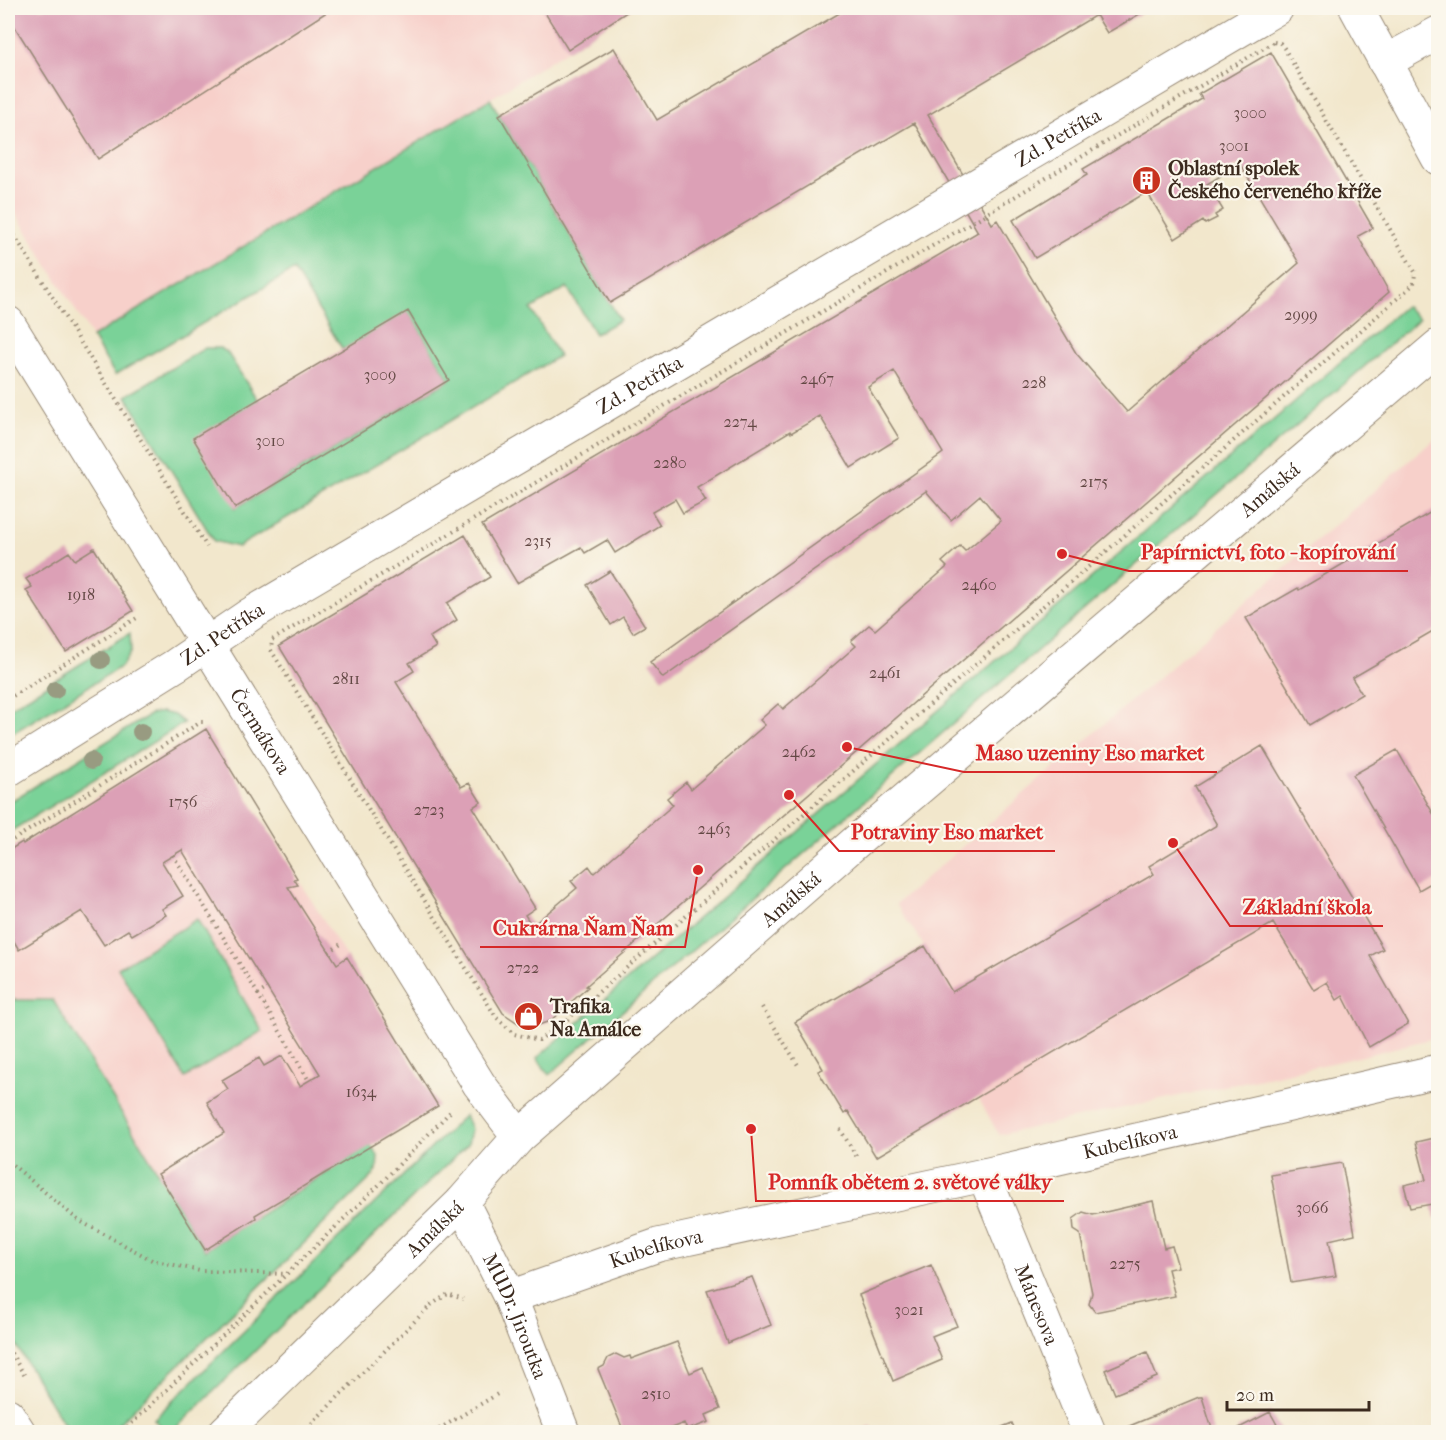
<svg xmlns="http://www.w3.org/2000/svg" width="1446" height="1440" font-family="'IM FELL French Canon',serif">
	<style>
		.built { fill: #f7d0ca }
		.green { fill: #7ad298; stroke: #5a7e5b; stroke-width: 1.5 }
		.building { fill: #dca0b6 }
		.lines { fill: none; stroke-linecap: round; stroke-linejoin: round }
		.street-casing { stroke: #968875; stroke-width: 35 }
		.path { stroke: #968875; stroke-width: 4; stroke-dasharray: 1.5 4.5; stroke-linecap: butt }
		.street { stroke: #fff; stroke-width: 33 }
		.tree { fill: #989b81 }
		.labels { text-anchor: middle; stroke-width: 4.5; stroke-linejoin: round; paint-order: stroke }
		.number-label { font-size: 16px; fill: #634844 }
		.street-label { font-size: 20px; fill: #3b2a1e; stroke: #fbf7ec }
		.poi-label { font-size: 20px; font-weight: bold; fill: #3b2a1e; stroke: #fbf7ec; text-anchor: start }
		.leader { fill: none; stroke: #d62828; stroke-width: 2 }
		.callout-dot { fill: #d62828; stroke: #fbf7ec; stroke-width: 2 }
		.callout-label { font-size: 21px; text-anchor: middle; font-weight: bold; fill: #d62828; stroke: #fbf7ec; stroke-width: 4.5; stroke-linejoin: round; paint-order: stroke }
	</style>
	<rect width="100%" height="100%" fill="#fbf7ec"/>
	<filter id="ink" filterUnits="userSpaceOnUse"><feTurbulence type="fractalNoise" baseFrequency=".0167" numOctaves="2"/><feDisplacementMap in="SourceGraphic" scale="12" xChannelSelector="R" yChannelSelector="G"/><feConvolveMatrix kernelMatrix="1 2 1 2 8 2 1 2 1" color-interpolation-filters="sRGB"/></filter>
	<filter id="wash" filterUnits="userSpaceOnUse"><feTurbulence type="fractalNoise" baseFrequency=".008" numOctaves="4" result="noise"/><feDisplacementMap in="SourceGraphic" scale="24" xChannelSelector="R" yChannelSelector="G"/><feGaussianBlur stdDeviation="1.35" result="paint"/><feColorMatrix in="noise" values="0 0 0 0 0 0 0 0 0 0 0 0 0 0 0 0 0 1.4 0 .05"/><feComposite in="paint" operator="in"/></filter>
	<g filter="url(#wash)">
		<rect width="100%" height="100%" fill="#f2e7cc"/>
		<path class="built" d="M8 8H633L490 99 92 337 8 201Z
			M1438 436V1037L1354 1058 999 1135 978 1097 876 1157 848 1112 844 1114 818 1071 823 1068 795 1022 924 946 896 904Z
			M206 729 438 1106 256 1215V1218L205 1250 90 1062 12 1000 8 992V851L22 842 23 844Z"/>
		<path class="green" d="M490 99 620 320 595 334 567 287 531 309 559 356 238 547 214 541 126 396 205 348H220L227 352 258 401 235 508 449 380 408 312 343 350 294 270 115 375 92 337Z
			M1405 306 1419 319 549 1075 537 1058Z
			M130 633 131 651 122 666 8 736V709Z
			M162 712 174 715 184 723 8 833V803L151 714Z
			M197 919 262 1031 185 1078 118 968Z
			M8 992 12 1000H53L205 1250 370 1145 378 1155 377 1170 373 1176 110 1432H78L65 1426 8 1332Z
			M465 1115 471 1129 468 1144 172 1432H166L154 1419Z"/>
		<g id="blocks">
			<path class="building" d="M8 8H333L98 159 8 16Z
				M542 8H633L568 50Z
				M848 8H1150L1107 33 1096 15 928 115 992 224 997 220 1076 353 1127 412 1299 263 1240 164 1207 184 1223 210 1215 215 1217 218 1205 224 1203 221 1175 239 1147 192 1035 258 1013 220 1087 175 1083 169 1202 99 1199 94 1271 52 1373 228 1358 236 1389 292 586 986 588 987 550 1021 533 1027 521 1025 503 1013 279 646 465 535 490 577 447 603 457 620 430 637 436 647 409 663 414 671 396 682 461 787 469 783 481 802 473 807 535 908 525 915 532 926 577 888 571 881 589 866 594 873 673 805 667 798 686 782 691 789 765 725 760 720 778 704 783 709 856 646 851 641 869 625 875 630 947 567 942 562 960 546 965 551 1001 521 980 495 951 520 926 491 663 678 650 662 943 453 894 371 868 387 899 438 851 468 820 416 791 433 790 431 697 487 706 501 683 513 675 499 652 512 660 525 615 553 607 540 585 553 581 547 517 583 482 525 978 232 914 123 610 303 499 115 614 48 657 120Z
				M408 311 449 380 235 508 193 438Z
				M1438 508V628L1352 678 1362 694 1310 725 1246 618 1298 588 1299 590Z
				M94 548 133 611 66 652 26 590 32 587 26 579 69 552 75 560Z
				M610 571 645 626 633 633 623 617 611 625 587 585Z
				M206 729 297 878 294 879 298 885 288 887 337 964 347 957 438 1106 255 1215 256 1218 205 1250 158 1174 224 1133 207 1102 228 1089 222 1080 259 1058 264 1066 282 1056 300 1086 320 1074 182 850 162 862 183 896 162 909 166 915 132 935 128 930 104 945 82 911 19 950 8 931V851L22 842 23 844Z
				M1262 746 1383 949 1370 956 1408 1024 1369 1047 1343 996 1337 1000 1327 982 1314 990 1273 923 876 1157 848 1111 844 1114 818 1071 823 1069 795 1022 925 946 952 992 1154 874 1149 866 1217 825 1195 787Z
				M1397 750 1438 822V879L1419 890 1353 775Z
				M1438 1137V1217L1435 1218 1432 1204 1410 1208 1404 1185 1426 1180 1416 1142Z
				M1342 1163 1355 1234 1329 1240 1336 1276 1291 1283 1271 1175Z
				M1153 1201 1164 1248 1172 1246 1178 1267 1168 1269 1175 1296 1095 1312 1089 1304 1092 1293 1080 1234 1074 1230 1073 1219 1083 1212 1093 1215Z
				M931 1265 957 1326 932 1336 942 1360 893 1381 859 1295Z
				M752 1277 771 1325 728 1343 707 1290Z
				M677 1342 690 1373 703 1367 720 1409 706 1415 709 1422 687 1430 684 1423 661 1432H624L598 1369 604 1366 608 1358 616 1354 624 1358 630 1356 631 1359Z
				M1147 1352 1157 1377 1115 1394 1105 1370Z
				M1199 1397H1202L1213 1432H1129L1127 1427Z
				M1270 1412 1281 1432H1239L1237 1429Z
				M1012 1423 1016 1432H990Z
				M871 1426 875 1432H855Z"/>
		</g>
	</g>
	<g filter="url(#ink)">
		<use href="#blocks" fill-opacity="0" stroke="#968875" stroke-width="1.5"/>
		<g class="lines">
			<defs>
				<g id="street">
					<path d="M1356 8 1438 158"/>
					<path d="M1385 62 1438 33"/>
					<path id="s1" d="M8 323 479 1084 519 1137"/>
					<path id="s2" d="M8 770 176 665 251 614 1277 8"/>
					<path id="s3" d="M984 1175 1089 1432"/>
					<path id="s4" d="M462 1202 510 1297 563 1432"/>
					<path id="s5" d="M510 1297 658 1245 984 1175 1438 1071"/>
					<path d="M8 1415 19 1432"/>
					<path id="s6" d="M225 1432 462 1202 519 1137 858 840 1438 346"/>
				</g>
			</defs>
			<use href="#street" class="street-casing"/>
			<path class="path" d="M1274 42 1280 43 1284 48 1415 272 1414 284 562 1024 539 1040 514 1034 496 1017 271 650 272 640Z
				M8 225 207 547
				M8 699 140 616
				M8 843 201 722H206
				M173 855 258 994 268 988
				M329 952 344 942
				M258 994 309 1081
				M762 1007 798 1065
				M840 1129 858 1159
				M8 1161 78 1220 152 1260 200 1271 287 1274
				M8 1348 26 1378
				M123 1432 381 1183 450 1112
				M303 1432 431 1305 448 1294 463 1299
				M434 1432 501 1392"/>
			<use href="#street" class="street"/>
		</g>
		<g class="tree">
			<circle cx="101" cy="660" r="9"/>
			<circle cx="55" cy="690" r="9"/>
			<circle cx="141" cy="732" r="9"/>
			<circle cx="91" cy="761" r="9"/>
		</g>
	</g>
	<defs>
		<symbol id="building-disc" viewBox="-11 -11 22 22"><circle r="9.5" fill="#c8321e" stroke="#fbf7ec"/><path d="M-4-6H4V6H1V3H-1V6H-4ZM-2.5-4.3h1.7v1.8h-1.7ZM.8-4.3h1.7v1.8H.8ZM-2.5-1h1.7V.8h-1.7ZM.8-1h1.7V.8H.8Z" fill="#fff"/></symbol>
		<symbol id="shop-disc" viewBox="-11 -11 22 22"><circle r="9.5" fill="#c8321e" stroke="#fbf7ec"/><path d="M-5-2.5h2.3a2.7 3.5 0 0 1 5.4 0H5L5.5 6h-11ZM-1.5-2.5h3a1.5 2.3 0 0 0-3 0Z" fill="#fff"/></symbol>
	</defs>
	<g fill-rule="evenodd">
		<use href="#building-disc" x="1130" y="164" width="33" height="33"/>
		<use href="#shop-disc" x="512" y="1000" width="33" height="33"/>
	</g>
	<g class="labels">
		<g class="number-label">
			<text x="1250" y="118">3000</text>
			<text x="1234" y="151">3001</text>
			<text x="1301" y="320">2999</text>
			<text x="380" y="380">3009</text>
			<text x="817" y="384">2467</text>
			<text x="1034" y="388">228</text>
			<text x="740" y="427">2274</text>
			<text x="270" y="446">3010</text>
			<text x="670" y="468">2280</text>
			<text x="1094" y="487">2175</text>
			<text x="538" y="546">2315</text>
			<text x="979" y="590">2460</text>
			<text x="81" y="600">1918</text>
			<text x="885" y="678">2461</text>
			<text x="346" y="684">2811</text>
			<text x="799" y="757">2462</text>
			<text x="183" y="807">1756</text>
			<text x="429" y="815">2723</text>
			<text x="714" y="834">2463</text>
			<text x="523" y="973">2722</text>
			<text x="361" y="1097">1634</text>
			<text x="1312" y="1213">3066</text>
			<text x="1125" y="1269">2275</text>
			<text x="909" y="1315">3021</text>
			<text x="656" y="1399">2510</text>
		</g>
		<g class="street-label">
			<text dy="7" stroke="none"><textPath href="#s2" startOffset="1226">Zd. Petříka</textPath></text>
			<text dy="7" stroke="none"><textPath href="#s2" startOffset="740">Zd. Petříka</textPath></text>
			<text dy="7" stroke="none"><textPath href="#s6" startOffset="1408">Amálská</textPath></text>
			<text dy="7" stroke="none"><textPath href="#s2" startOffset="254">Zd. Petříka</textPath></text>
			<text dy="7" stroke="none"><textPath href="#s1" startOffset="480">Čermákova</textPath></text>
			<text dy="7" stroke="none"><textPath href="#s6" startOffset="778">Amálská</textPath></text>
			<text dy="7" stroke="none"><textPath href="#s5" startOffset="640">Kubelíkova</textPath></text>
			<text dy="7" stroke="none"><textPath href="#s6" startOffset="292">Amálská</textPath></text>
			<text dy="7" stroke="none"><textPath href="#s5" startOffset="154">Kubelíkova</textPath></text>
			<text dy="7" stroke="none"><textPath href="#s3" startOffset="140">Mánesova</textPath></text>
			<text dy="7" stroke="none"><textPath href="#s4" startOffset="126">MUDr. Jiroutka</textPath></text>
		</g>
		<g class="poi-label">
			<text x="1168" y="175">Oblastní spolek<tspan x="1168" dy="23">Českého červeného kříže</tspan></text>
			<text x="550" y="1013">Trafika<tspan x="550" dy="23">Na Amálce</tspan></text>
		</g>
	</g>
	<path class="leader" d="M1062 554L1129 571H1408M847 747L964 772H1217M789 795L839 851H1055M1173 843L1230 926H1383M698 870L685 947H480M751 1129L756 1201H1064"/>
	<g class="callout-dot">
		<circle cx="1062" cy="554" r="6"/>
		<circle cx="847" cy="747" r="6"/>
		<circle cx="789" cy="795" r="6"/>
		<circle cx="1173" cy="843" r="6"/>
		<circle cx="698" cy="870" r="6"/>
		<circle cx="751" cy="1129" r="6"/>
	</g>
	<g class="callout-label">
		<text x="1268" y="559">Papírnictví, foto - kopírování</text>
		<text x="1090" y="760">Maso uzeniny Eso market</text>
		<text x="947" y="839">Potraviny Eso market</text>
		<text x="1307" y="914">Základní škola</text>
		<text x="583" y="935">Cukrárna Ňam Ňam</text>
		<text x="910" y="1189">Pomník obětem 2. světové války</text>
	</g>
	<rect width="1446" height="1440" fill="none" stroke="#fbf7ec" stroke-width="30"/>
	<path d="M1227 1401v9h142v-9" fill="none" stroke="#3b2a1e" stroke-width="3"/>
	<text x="1236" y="1401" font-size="18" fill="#3b2a1e" stroke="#fbf7ec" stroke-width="4.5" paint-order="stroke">20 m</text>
</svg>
